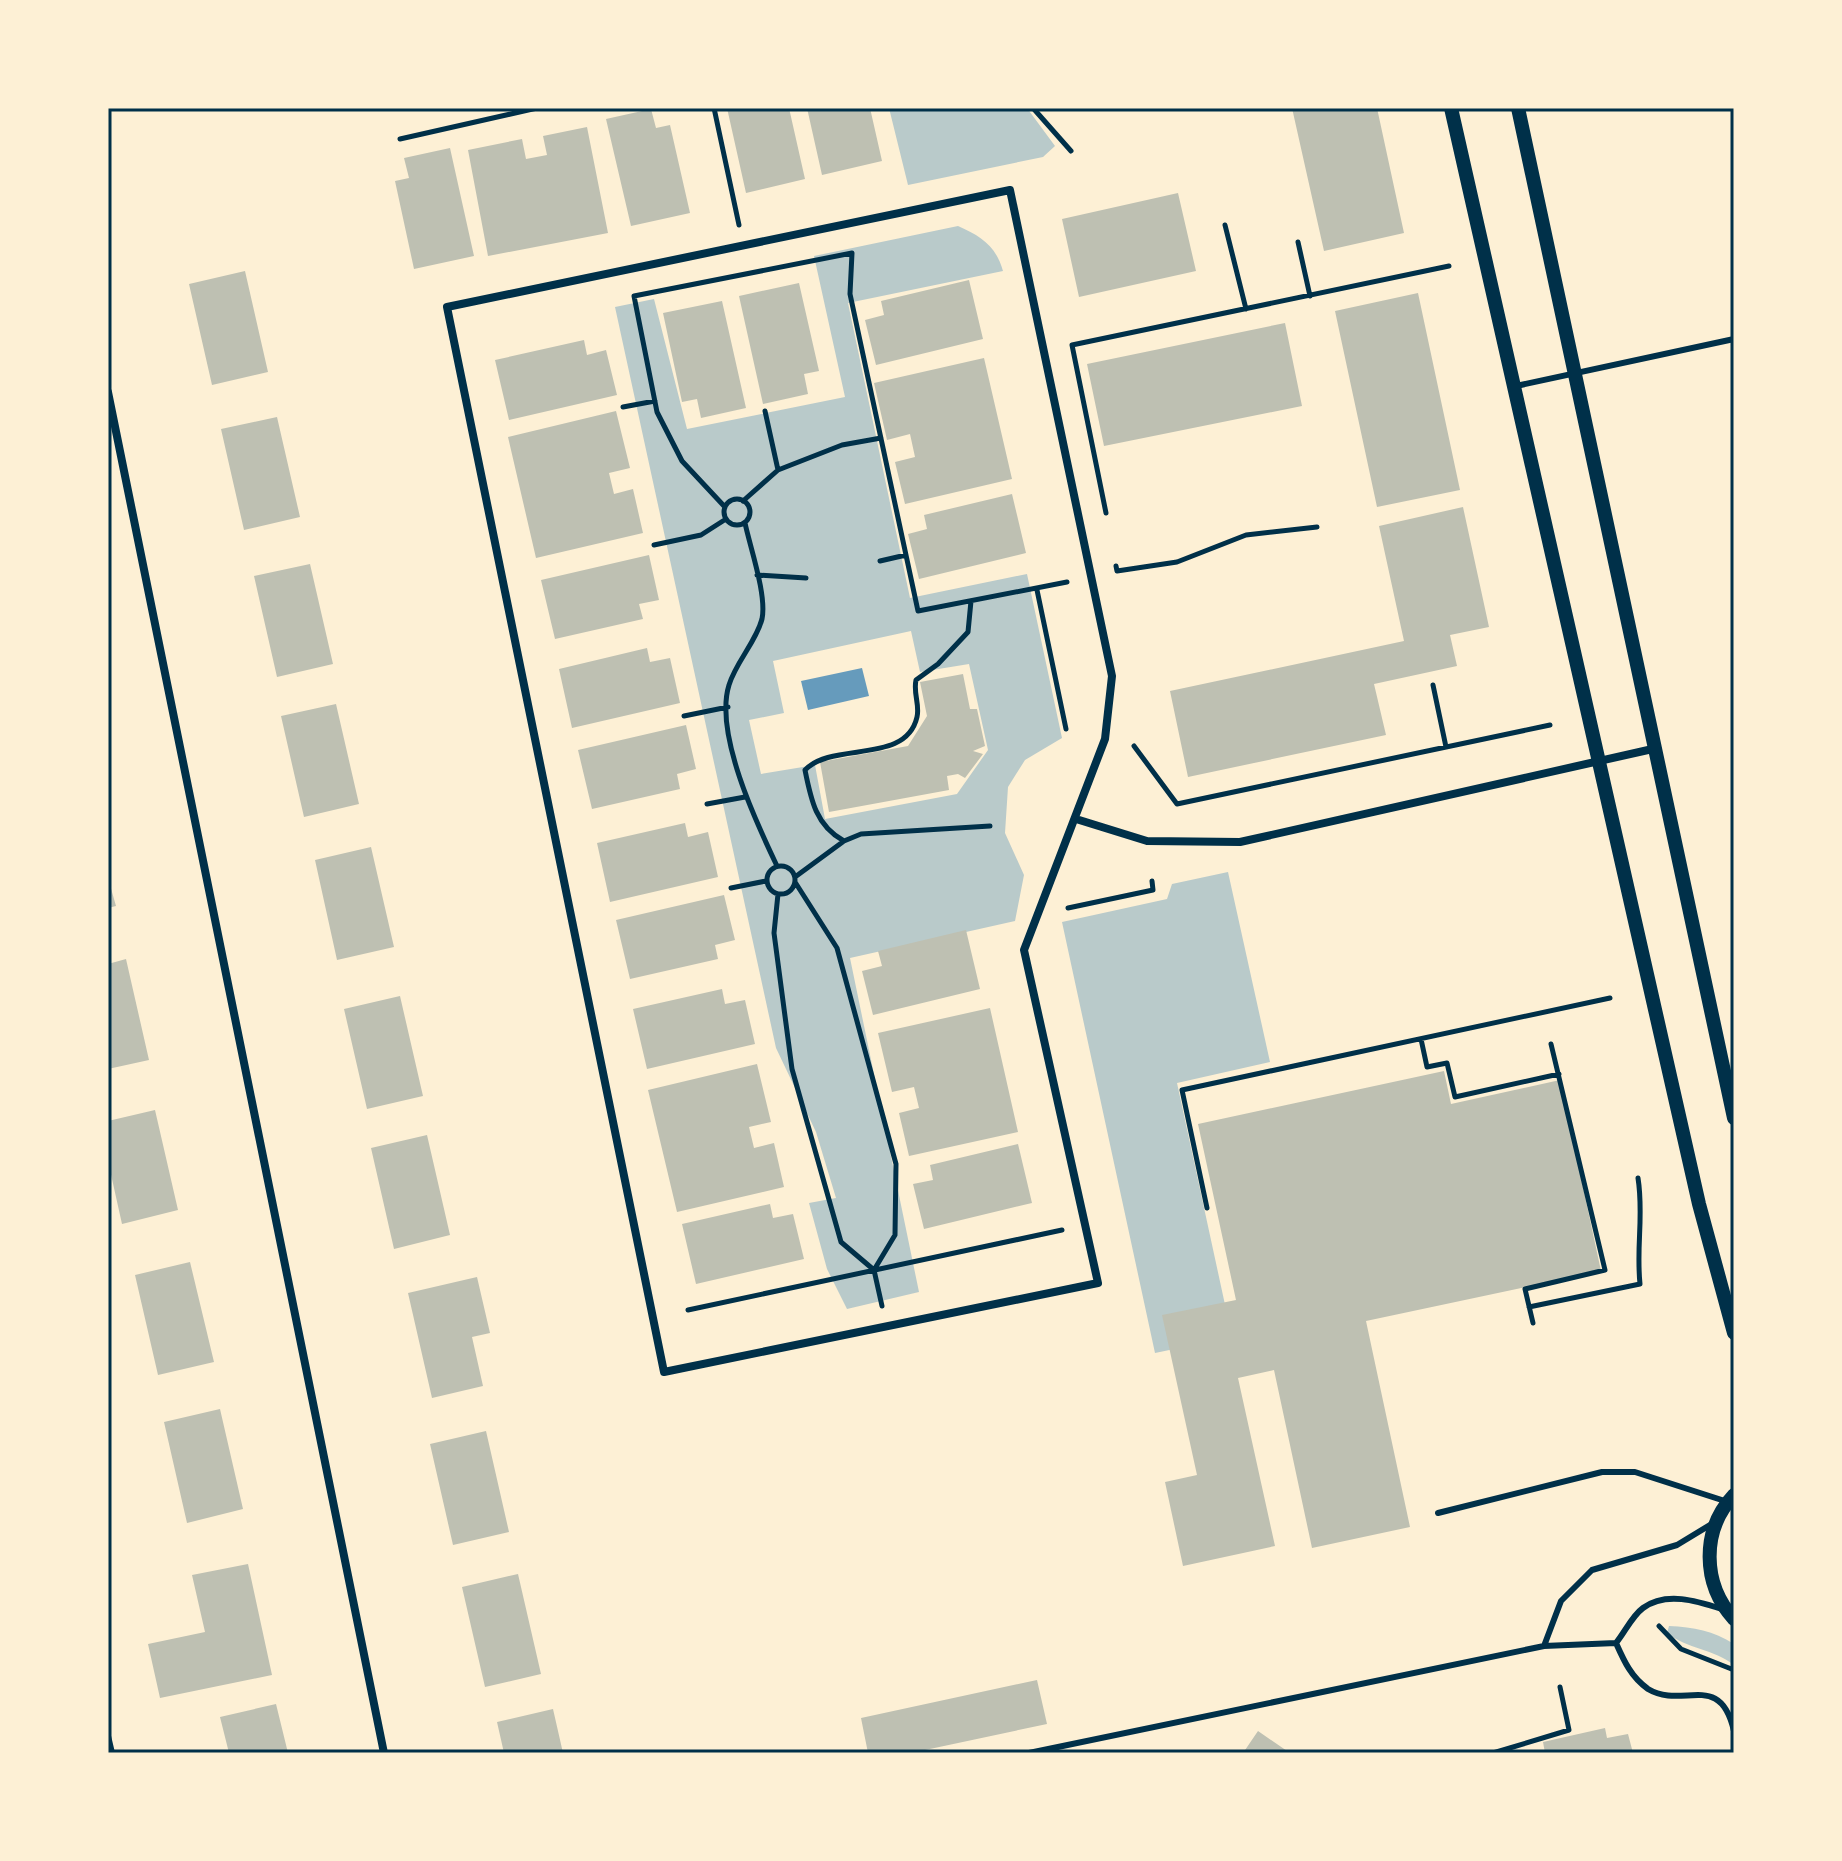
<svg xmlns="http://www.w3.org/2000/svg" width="1842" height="1861" font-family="'PT Sans Narrow',sans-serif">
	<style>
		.green { fill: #b9caca; fill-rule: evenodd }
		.water { fill: #669bbc }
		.building { fill: #bec0b2 }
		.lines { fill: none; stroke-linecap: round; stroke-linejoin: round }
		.path { stroke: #003049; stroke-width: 5 }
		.service { stroke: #003049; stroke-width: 6 }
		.minor { stroke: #003049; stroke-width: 8 }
		.tertiary { stroke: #003049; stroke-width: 14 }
		.neatline { fill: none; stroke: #003049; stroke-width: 3 }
	</style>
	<rect width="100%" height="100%" fill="#fdf0d5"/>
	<path class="green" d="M889 108H1027L1055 146 1043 157 908 185Z
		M958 226C981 236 996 246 1003 271L848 303 910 598 1027 574 1062 738 1025 760 1008 787 1005 833 1024 875 1015 921 850 958 919 1292 847 1309 827 1269 809 1203 836 1198 816 1132 776 1048 615 307 654 299 687 429 845 397 814 256ZM911 631 920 672 969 664 988 750 957 794 825 819 815 765 761 774 749 720 784 713 773 661Z
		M1228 872 1270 1062 1177 1083 1232 1337 1155 1353 1062 922 1167 899 1172 884Z
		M1669 1626C1694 1627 1713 1631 1734 1644V1665C1714 1649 1687 1649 1667 1633Z"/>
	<path class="water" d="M862 668 869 696 808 710 801 681Z"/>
	<path class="building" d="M727 108H789L805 179 746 193Z
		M807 108H870L882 161 822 175Z
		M1292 108H1377L1404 233 1324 251Z
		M651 109 656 128 670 125 690 213 631 226 606 119Z
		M587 127 608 233 488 256 468 150 522 139 526 159 547 155 543 136Z
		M450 148 474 256 414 269 395 181 409 178 404 158Z
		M1178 193 1196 271 1079 297 1062 219Z
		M245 271 268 372 212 385 189 284Z
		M969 280 983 339 876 365 865 320 884 315 881 301Z
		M799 283 819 371 804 374 808 394 763 404 739 296Z
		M1418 293 1460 490 1377 507 1335 311Z
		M722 301 746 408 701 418 697 399 682 402 663 313Z
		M1285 323 1302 406 1104 446 1087 364Z
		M584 340 587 355 606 350 617 395 509 420 495 360Z
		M984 358 1012 479 905 504 895 462 915 457 910 434 887 440 874 383Z
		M616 411 630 468 609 473 614 494 633 489 643 533 536 558 508 437Z
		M277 417 300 517 244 530 221 429Z
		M1012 494 1026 553 919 579 908 534 927 529 924 515Z
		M1463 507 1489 627 1450 635 1457 666 1374 684 1386 735 1188 777 1170 691 1404 641 1379 526Z
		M649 555 659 600 639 604 643 619 555 639 541 580Z
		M310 564 333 664 277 677 254 576Z
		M647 648 650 662 670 658 680 703 572 728 559 669Z
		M963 674 970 709H977L985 746 973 751 983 754 965 778 958 774 947 776 949 790 829 812 820 762 908 746 927 716 920 682Z
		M336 704 359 804 304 817 281 716Z
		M686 725 696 769 677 774 680 789 592 809 578 750Z
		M685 823 688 837 708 832 718 877 610 902 597 843Z
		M371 847 394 947 337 960 315 860Z
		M108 878 116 906 108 908Z
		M724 895 735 940 715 945 718 959 630 979 616 920Z
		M966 930 980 989 873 1015 862 971 882 966 878 951Z
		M126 959 149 1060 108 1069V964Z
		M722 989 725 1004 745 1000 755 1044 647 1069 633 1009Z
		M400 996 423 1096 367 1109 344 1009Z
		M990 1008 1018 1132 909 1156 899 1113 919 1108 914 1087 892 1092 878 1033Z
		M757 1064 771 1122 749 1127 754 1148 774 1143 784 1187 677 1212 648 1090Z
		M1444 1071 1451 1104 1560 1080 1601 1271 1366 1321 1410 1527 1312 1548 1274 1370 1238 1378 1275 1546 1183 1566 1165 1482 1197 1475 1162 1315 1236 1300 1198 1124Z
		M155 1110 178 1210 122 1224 108 1161V1121Z
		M427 1135 450 1235 394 1249 371 1148Z
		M1018 1144 1032 1203 924 1229 913 1184 933 1180 930 1165Z
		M770 1204 773 1218 793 1214 804 1259 696 1284 682 1224Z
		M190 1262 214 1362 158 1375 135 1275Z
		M477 1277 490 1333 472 1337 483 1386 432 1398 408 1293Z
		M220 1409 243 1509 187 1523 164 1422Z
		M486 1431 509 1532 453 1545 430 1444Z
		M248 1564 272 1675 160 1698 148 1644 205 1632 192 1575Z
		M518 1574 541 1674 485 1687 462 1587Z
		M1037 1680 1047 1724 911 1753H868L861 1718Z
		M276 1704 288 1753H229L220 1717Z
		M553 1709 563 1753H504L497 1722Z
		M1605 1728 1607 1738 1628 1734 1633 1753H1545L1543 1742Z
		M1258 1731 1290 1753H1243Z"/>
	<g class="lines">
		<path class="path" d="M714 108 739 225
			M1033 108 1071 151
			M400 139 537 108
			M1225 225 1246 309
			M1298 242 1310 296
			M623 407 655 401
			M765 411 778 470
			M724 512a13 13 0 1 1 26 0a13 13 0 1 1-26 0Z
			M743 501 778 470 842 445 881 438
			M724 506 682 461 657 412 634 296 852 253 850 294 918 611 1067 582
			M1106 513 1072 345 1449 266
			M745 523C750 547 767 595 762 619 756 642 736 662 729 685 714 733 756 822 777 866
			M654 545 701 535 726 519
			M880 561 906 555
			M1116 566 1117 571 1177 562 1246 535 1317 527
			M757 575 806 578
			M1037 590 1066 729
			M1433 685 1446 747
			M684 716 728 707
			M1134 746 1177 804 1550 725
			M707 804 745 797
			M844 841C816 826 811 800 805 770 833 741 906 765 917 717 920 705 913 693 916 680L938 664 968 632 971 601
			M767 880a14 14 0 1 1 28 0a14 14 0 1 1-28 0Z
			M795 877 844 841 861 834 990 826
			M795 882 837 948 896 1164 895 1235 874 1270
			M731 888 766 881
			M778 894 774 933 792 1069 841 1242 874 1270 882 1306
			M1068 908 1153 890 1152 881
			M1421 1039 1427 1067 1447 1063 1455 1097 1559 1074
			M1207 1208 1182 1090 1610 998
			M1529 1307 1640 1284C1636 1246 1644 1215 1638 1178
			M688 1310 1062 1230
			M1533 1323 1525 1289 1605 1270 1551 1044
			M1659 1626 1681 1649 1734 1670
			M1493 1753 1569 1730 1560 1687"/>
		<path class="service" d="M1516 386 1734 339
			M1438 1513 1602 1472H1635L1728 1502
			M1616 1643C1624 1661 1631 1677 1648 1689 1683 1710 1720 1670 1734 1731
			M1544 1646 1561 1601 1592 1570 1677 1545 1715 1522
			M108 1736 112 1753
			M1029 1753 1544 1646 1616 1643C1625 1632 1632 1616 1643 1608 1666 1591 1697 1601 1722 1609"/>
		<path class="minor" d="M1010 190 1112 676 1105 739 1024 950 1098 1283 664 1372 447 307Z
			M108 392 384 1753
			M1076 819 1147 841 1240 842 1657 748"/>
		<path class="tertiary" d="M1451 108 1699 1204 1734 1333
			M1518 108 1734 1118
			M1734 1495C1701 1530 1702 1584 1734 1619"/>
	</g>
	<rect width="1842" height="1861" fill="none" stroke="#fdf0d5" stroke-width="220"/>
	<rect x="110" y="110" width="1622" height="1641" class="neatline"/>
</svg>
